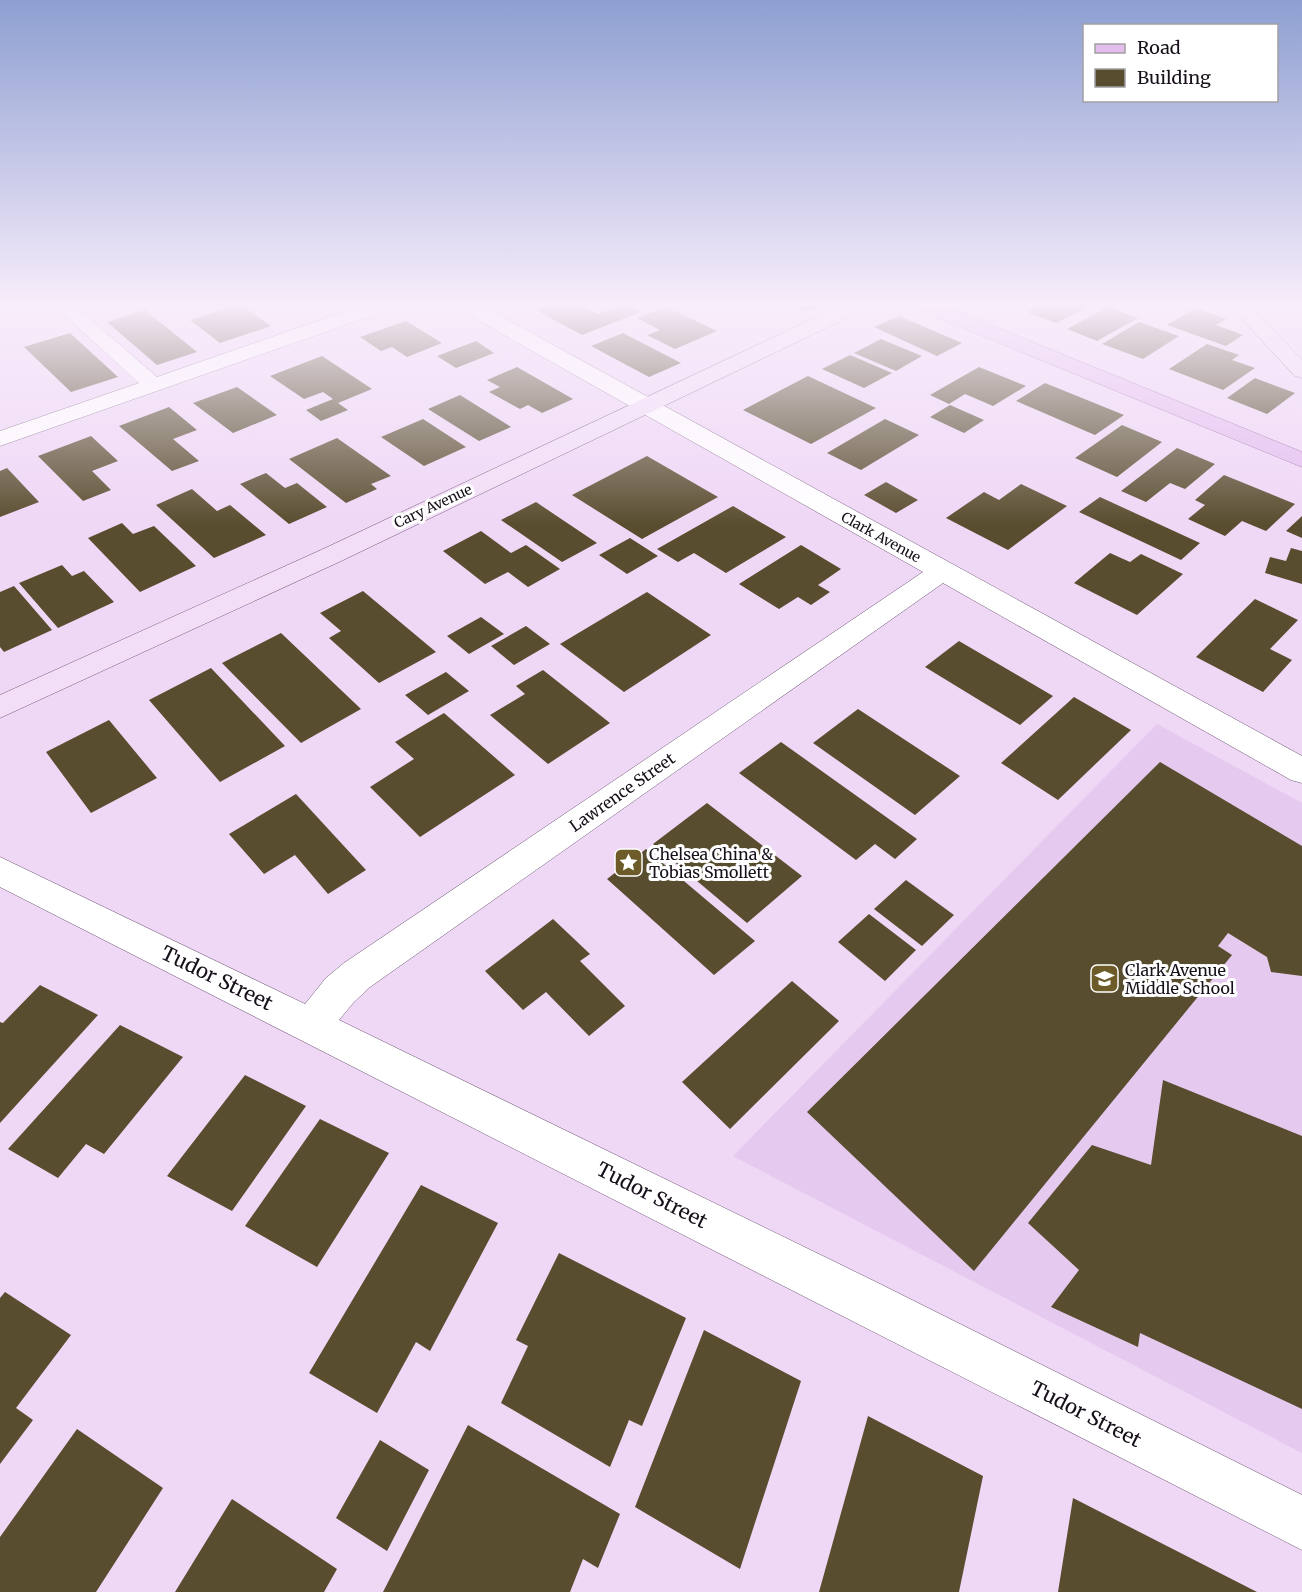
<svg xmlns="http://www.w3.org/2000/svg" width="1302" height="1592" font-family="Merriweather,serif">
	<style>
		.built { fill: #e5c9ee }
		.building { fill: #584d2e }
		.lines { fill: none; stroke-linecap: round; stroke-linejoin: round }
		.street-casing { stroke: #6f5a75; stroke-width: 1 }
		.secondary-casing { stroke: #6f5a75; stroke-width: 1 }
		.primary-casing { stroke: #91649e; stroke-width: 1 }
		.street { fill: #fff; fill-rule: evenodd }
		.secondary { fill: #f2def7; fill-rule: evenodd }
		.primary { fill: #e4bdef; fill-rule: evenodd }
		.labels { text-anchor: middle; stroke-width: 6; stroke-linejoin: round; paint-order: stroke }
		.far-street-label { font-size: 14px; fill: #170f1a; stroke: #fff }
		.street-label { font-size: 16px; fill: #170f1a; stroke: #fff }
		.poi-label { font-size: 16px; fill: #170f1a; stroke: #fff; text-anchor: start }
		.near-street-label { font-size: 20px; fill: #170f1a; stroke: #fff }
	</style>
	<rect width="100%" height="100%" fill="#efd7f6"/>
	<path class="built" d="M1157 724 1302 803V1453L733 1156Z"/>
	<path class="building" d="M556 302H592L583 306 598 314 625 304 641 312 582 335 536 310Z
		M784 302H827L805 312Z
		M1001 302H1028L1016 309Z
		M1046 302H1085L1091 305 1056 323 1027 312Z
		M240 304 271 326 220 343 190 320Z
		M666 307 717 331 675 349 647 335 660 330 637 318Z
		M1108 307 1138 318 1097 341 1067 329Z
		M1196 308 1226 319 1216 325 1243 335 1226 346 1167 325Z
		M145 310 197 352 157 365 107 322Z
		M899 316 962 343 937 356 874 327Z
		M406 321 442 343 407 357 392 347 381 351 360 337Z
		M1139 322 1179 336 1143 359 1102 344Z
		M70 333 118 377 71 392 24 347Z
		M623 333 681 363 649 377 591 346Z
		M881 339 922 356 896 371 854 353Z
		M476 341 494 353 456 368 437 356Z
		M1207 344 1239 355 1232 360 1255 368 1223 390 1169 369Z
		M850 355 892 373 864 388 822 369Z
		M322 356 372 389 338 403 348 410 321 421 306 410 333 399 323 392 304 399 270 376Z
		M517 367 573 399 542 413 528 405 520 409 489 392 500 387 487 380Z
		M979 367 1026 386 993 406 965 394 949 404 930 395Z
		M808 376 876 408 811 444 743 410Z
		M1255 378 1295 393 1267 414 1227 398Z
		M1045 383 1124 415 1095 435 1016 401Z
		M237 387 277 415 233 433 193 403Z
		M460 395 511 427 479 441 428 409Z
		M950 405 984 420 964 433 930 417Z
		M169 407 197 430 173 439 199 461 172 471 119 426Z
		M423 419 466 447 424 466 381 437Z
		M885 419 919 435 861 470 827 453Z
		M1122 425 1162 442 1117 477 1075 458Z
		M91 436 118 461 92 471 111 490 83 501 38 456Z
		M337 438 391 476 371 484 377 489 346 503 289 459Z
		M1177 448 1215 464 1185 489 1170 483 1146 502 1121 491Z
		M647 456 718 497 642 539 572 495Z
		M7 468 39 502 0 517V471Z
		M266 473 285 488 297 483 327 507 289 524 240 484Z
		M1224 475 1295 504 1266 531 1242 521 1225 536 1188 519 1205 505 1195 500Z
		M886 482 918 500 896 513 864 495Z
		M1021 484 1067 506 1008 550 946 518 984 492 999 500Z
		M192 489 217 511 230 505 266 535 214 558 156 505Z
		M1100 497 1200 543 1181 560 1079 512Z
		M536 502 597 543 562 562 501 520Z
		M733 506 786 537 726 573 694 553 678 562 657 549Z
		M1302 516V538L1286 531Z
		M122 523 133 534 154 526 196 566 140 592 88 538Z
		M481 531 511 553 526 545 560 569 528 587 508 572 485 584 443 551Z
		M630 538 658 556 627 574 599 555Z
		M801 545 841 569 818 585 830 592 811 605 798 597 779 609 739 584Z
		M1291 548 1302 551V584L1265 573 1270 557 1286 561Z
		M1110 553 1130 562 1141 554 1183 574 1137 615 1074 583Z
		M62 565 72 576 84 571 114 602 58 628 19 583Z
		M14 586 52 630 4 652 0 647V592Z
		M363 591 436 652 379 683 329 638 341 631 320 613Z
		M647 592 711 635 624 692 560 644Z
		M1255 599 1298 620 1270 649 1292 660 1263 692 1196 657Z
		M481 617 504 634 469 654 447 636Z
		M526 626 550 644 514 665 491 646Z
		M281 633 361 709 301 743 222 663Z
		M959 641 1053 696 1020 725 925 667Z
		M211 668 285 746 220 782 149 700Z
		M543 670 610 723 548 764 490 715 525 694 516 686Z
		M446 672 469 691 428 715 405 695Z
		M1074 697 1131 730 1058 800 1001 763Z
		M858 709 960 776 915 815 813 743Z
		M444 713 515 775 420 837 370 787 414 759 395 742Z
		M109 720 157 778 91 813 46 752Z
		M781 742 917 839 895 859 875 844 856 860 739 773Z
		M1160 762 1302 846V976L1271 972 1267 957 1228 933 1218 946 1232 955 974 1271 807 1112Z
		M296 794 366 870 328 894 295 855 264 874 229 834Z
		M707 803 802 876 747 923 653 844Z
		M646 849 755 941 714 975 607 879Z
		M906 880 954 915 922 946 874 909Z
		M869 914 916 950 885 981 838 942Z
		M553 919 590 954 580 961 625 1006 589 1036 546 992 523 1010 485 971Z
		M792 981 839 1021 730 1129 682 1082Z
		M40 985 98 1015 0 1123V1022L3 1023Z
		M120 1025 183 1057 104 1154 86 1144 58 1178 8 1149Z
		M245 1075 306 1106 232 1211 167 1176Z
		M1163 1080 1302 1136V1409L1140 1333 1138 1347 1051 1307 1079 1270 1028 1223 1092 1145 1151 1165Z
		M320 1119 389 1153 317 1267 245 1226Z
		M421 1185 498 1223 430 1351 416 1342 377 1413 309 1373Z
		M559 1253 686 1318 642 1426 629 1420 610 1467 501 1403 528 1346 516 1340Z
		M5 1292 71 1335 16 1408 33 1420 0 1464V1298Z
		M704 1330 801 1381 740 1569 635 1507Z
		M868 1416 983 1476 959 1592H819Z
		M468 1425 620 1514 598 1568 583 1559 570 1592H383Z
		M77 1429 163 1488 96 1592H0V1537Z
		M380 1440 429 1470 387 1551 336 1518Z
		M1073 1498 1257 1592H1058Z
		M232 1499 337 1569 324 1592H175Z"/>
	<g class="lines">
		<defs>
			<path id="street" d="M50 302H71L157 377 372 302H401L399 306 0 446V431L139 383Z
				M451 302H475L1302 756V783L1291 780 943 583 370 987 354 1002 339 1020 872 1280 1302 1495V1550L0 887V857L305 1004 326 978 344 963 923 572 453 306Z"/>
			<path id="secondary" d="M849 302H874L872 306 339 562 0 718V695L321 550Z
				M1226 302H1246L1302 360V378L1295 376Z"/>
			<path id="primary" d="M907 302H934L1302 452V467L909 306Z"/>
		</defs>
		<use href="#street" class="street-casing"/>
		<use href="#secondary" class="secondary-casing"/>
		<use href="#primary" class="primary-casing"/>
		<use href="#street" class="street"/>
		<use href="#secondary" class="secondary"/>
		<use href="#primary" class="primary"/>
	</g>
	<linearGradient id="sky" x2="0" y2="1"><stop stop-color="#8d9fd1"/><stop offset="0.58" stop-color="#f8edfb"/><stop offset="1" stop-color="#f8edfb" stop-opacity="0"/></linearGradient>
	<rect width="1302" height="525" fill="url(#sky)"/>
	<defs>
		<symbol id="sight-square" viewBox="-11 -11 22 22"><rect x="-9" y="-9" width="18" height="18" rx="4" fill="#6d5b29" stroke="#fff"/><path d="M0-6L1.8-2.2L6-1.7L2.9 1.2L3.7 5.4L0 3.3L-3.7 5.4L-2.9 1.2L-6-1.7L-1.8-2.2Z" fill="#fff"/></symbol>
		<symbol id="school-square" viewBox="-11 -11 22 22"><rect x="-9" y="-9" width="18" height="18" rx="4" fill="#6d5b29" stroke="#fff"/><path d="M0-5L7-2L0 1L-7-2ZM-4 1L0 2.5L4 1V4Q0 6-4 4Z" fill="#fff"/></symbol>
	</defs>
	<g fill-rule="evenodd">
		<use href="#sight-square" x="612" y="846" width="33" height="33"/>
		<use href="#school-square" x="1088" y="962" width="33" height="33"/>
	</g>
	<g class="labels">
		<g class="far-street-label">
			<text transform="translate(433 506) rotate(-25)" y="5">Cary Avenue</text>
			<text transform="translate(881 537) rotate(29)" y="5">Clark Avenue</text>
		</g>
		<g class="street-label">
			<text transform="translate(622 792) rotate(-35)" y="6">Lawrence Street</text>
		</g>
		<g class="poi-label">
			<text x="649" y="860">Chelsea China &amp;<tspan x="649" dy="18">Tobias Smollett</tspan></text>
			<text x="1125" y="976">Clark Avenue<tspan x="1125" dy="18">Middle School</tspan></text>
		</g>
		<g class="near-street-label">
			<text transform="translate(217 978) rotate(26)" y="7">Tudor Street</text>
			<text transform="translate(652 1195) rotate(27)" y="7">Tudor Street</text>
			<text transform="translate(1086 1414) rotate(27)" y="7">Tudor Street</text>
		</g>
	</g>
	<rect x="1083" y="24" width="195" height="78" fill="#ffffff" stroke="#a29fa3" stroke-width="1.5"/>
	<rect x="1095" y="44" width="30" height="9" fill="#e4bdef" stroke="#a29fa3" stroke-width="1.5"/>
	<text x="1137" y="54" font-size="18" fill="#170f1a">Road</text>
	<rect x="1095" y="69" width="30" height="18" fill="#584d2e" stroke="#a29fa3" stroke-width="1.5"/>
	<text x="1137" y="84" font-size="18" fill="#170f1a">Building</text>
</svg>
